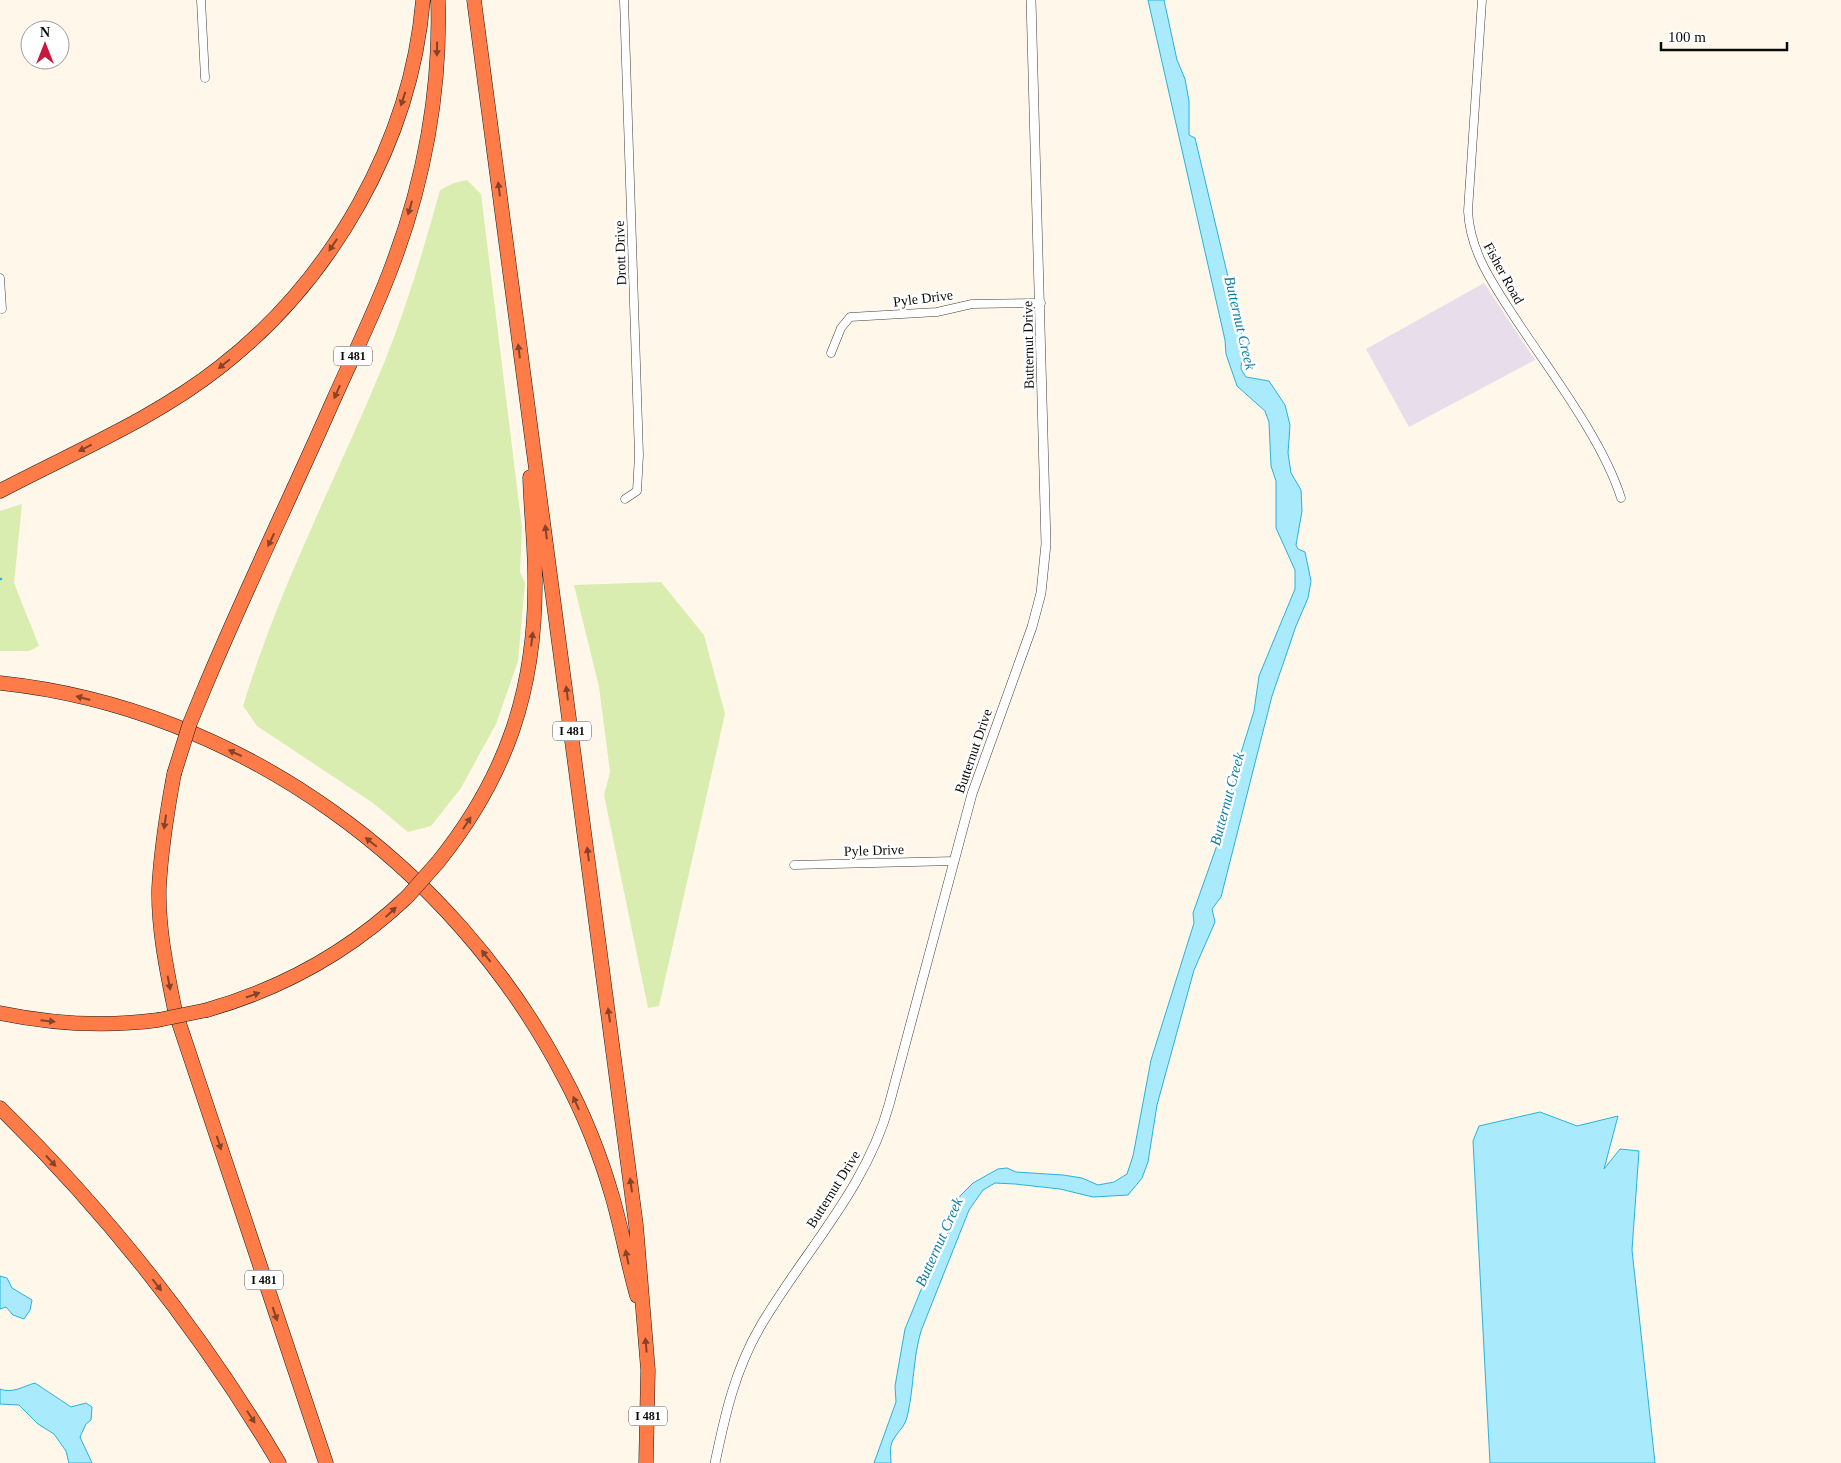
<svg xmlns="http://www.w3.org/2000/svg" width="1841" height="1463" font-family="Georgia,serif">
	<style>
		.industrial { fill: #e8deeb }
		.green { fill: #daedb0 }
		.water { fill: #a9ebfc; stroke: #29b2d9 }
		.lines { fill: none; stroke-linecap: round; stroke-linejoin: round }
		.stream { stroke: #29b2d9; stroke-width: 2.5 }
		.minor-casing { stroke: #3e3e3e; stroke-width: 9 }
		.tertiary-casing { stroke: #3e3e3e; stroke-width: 10 }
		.motorway-casing { stroke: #1c1c1c; stroke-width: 15 }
		.minor { stroke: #fff; stroke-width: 8 }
		.tertiary { stroke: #fff; stroke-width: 9 }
		.motorway { stroke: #ff7b47; stroke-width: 14 }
		.motorway-bridge-casing { stroke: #1c1c1c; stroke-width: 15; stroke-linecap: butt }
		.motorway-bridge { stroke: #ff7b47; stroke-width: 14 }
		.oneway { fill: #854329 }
		.labels { text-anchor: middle; stroke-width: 5; stroke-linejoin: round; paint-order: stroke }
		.shield { fill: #fff; stroke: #545454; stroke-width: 1 }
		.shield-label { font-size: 12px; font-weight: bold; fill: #0b0b0b }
		.street-label { font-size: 14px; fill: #0b0b0b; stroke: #fff }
		.water-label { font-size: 15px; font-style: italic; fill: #0b7ea7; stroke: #fff }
	</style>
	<rect width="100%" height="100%" fill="#fff7e9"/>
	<path class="industrial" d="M1484 283 1535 360 1409 427 1366 349Z"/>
	<path class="green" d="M467 180 481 194 522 528 520 572 525 583 518 661 496 724 461 788 431 826 408 832 373 803 257 726 243 706C279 587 337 477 384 363 407 306 424 248 440 190L454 183Z
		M22 504 14 583 39 646 29 651H0V511Z
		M661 582 704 635 725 714 659 1006 648 1008 604 795 610 772 599 687 574 585Z"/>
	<path class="water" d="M1148 0H1164L1177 60 1185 79 1189 101V135L1195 138 1243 340 1241 369 1246 377 1269 381 1285 405 1290 425 1288 453 1291 473 1301 490 1302 511 1296 545 1298 549 1305 552 1311 581 1308 598 1296 626 1272 696 1221 897 1212 909 1215 922 1194 970 1157 1105 1148 1162 1142 1178 1128 1195 1093 1197 1060 1189 1015 1184 995 1183 983 1190 969 1210 921 1331C913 1358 914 1385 908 1413 905 1428 900 1428 893 1440 889 1447 891 1455 891 1463H874L896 1402 895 1386 905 1329 932 1263 937 1244 948 1233 955 1201 973 1183 998 1169 1007 1168 1016 1172 1063 1175 1082 1178 1098 1185 1114 1182 1127 1174 1133 1156 1151 1060 1194 923 1193 913 1226 820 1235 772 1254 711 1259 676 1295 589V570L1276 528V481L1271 466 1269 422 1265 411 1237 386 1226 354 1225 340Z
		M1540 1112 1577 1126 1618 1116 1604 1169 1620 1149 1639 1151 1632 1250 1655 1463H1490L1473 1141 1479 1126Z
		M0 1276 7 1278 12 1288 32 1300 30 1310 24 1319 13 1315 6 1307 0 1309Z
		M35 1383 71 1407 86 1403 92 1407 91 1420 86 1424 80 1437 92 1463H69L66 1451 54 1434 38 1424 19 1405 0 1404V1389C12 1394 24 1386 35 1383Z"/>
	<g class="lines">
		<path class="stream" d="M0 579H1"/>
		<defs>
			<path id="minor" d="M201 0 205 78
				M624 0 639 455 637 491 625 499
				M1482 0 1468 211C1470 252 1493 284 1515 318 1549 370 1603 440 1621 498
				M0 278 2 309
				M831 353 841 328 850 317 937 312 972 304 1041 303
				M794 865 954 861"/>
			<path id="tertiary" d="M715 1463C725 1415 735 1370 760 1327 803 1253 866 1189 889 1105L972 794 1032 627 1041 593 1046 544 1031 0"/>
			<path id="motorway" d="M474 0 636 1225 648 1370 646 1463
				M0 491C74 452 154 419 220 367 332 280 411 142 423 0
				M0 683C239 708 453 865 563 1075 584 1114 601 1157 613 1199 622 1231 628 1264 637 1296
				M202 694C243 595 290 499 333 401 353 356 375 312 392 266 424 182 441 90 438 0
				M174 774C167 812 161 850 159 888 158 929 167 971 175 1011L326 1463
				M438 862C507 776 536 689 535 579 535 545 531 511 530 477
				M207 1010C284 988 349 952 407 897
				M0 1013C53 1024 105 1027 158 1020
				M0 1108C108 1214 202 1333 279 1463"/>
		</defs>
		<use href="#minor" class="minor-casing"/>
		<use href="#tertiary" class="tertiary-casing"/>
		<use href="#motorway" class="motorway-casing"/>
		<use href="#minor" class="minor"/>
		<use href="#tertiary" class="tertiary"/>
		<use href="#motorway" class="motorway"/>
		<defs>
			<path id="motorway-bridge" d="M174 774 190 723 202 694
				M407 897 438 862
				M158 1020 207 1010"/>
		</defs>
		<use href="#motorway-bridge" class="motorway-bridge-casing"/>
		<use href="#motorway-bridge" class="motorway-bridge"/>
	</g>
	<defs><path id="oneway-solid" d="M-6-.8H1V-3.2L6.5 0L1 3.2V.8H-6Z" transform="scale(1.25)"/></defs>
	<g class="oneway">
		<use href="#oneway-solid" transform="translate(437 49) rotate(91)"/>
		<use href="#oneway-solid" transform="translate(403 99) rotate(108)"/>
		<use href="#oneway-solid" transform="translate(499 189) rotate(-97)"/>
		<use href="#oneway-solid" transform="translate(410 208) rotate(106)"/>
		<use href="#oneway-solid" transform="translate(333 245) rotate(124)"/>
		<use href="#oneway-solid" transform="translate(519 351) rotate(-97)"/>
		<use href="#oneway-solid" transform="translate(224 364) rotate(141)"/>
		<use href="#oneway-solid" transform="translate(337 392) rotate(114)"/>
		<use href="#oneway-solid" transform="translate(85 448) rotate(153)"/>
		<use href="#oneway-solid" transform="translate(546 532) rotate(-97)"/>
		<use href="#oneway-solid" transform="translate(271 540) rotate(115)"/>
		<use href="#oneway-solid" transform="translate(532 639) rotate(-83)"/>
		<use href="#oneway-solid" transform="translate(567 693) rotate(-97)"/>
		<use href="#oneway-solid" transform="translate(83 698) rotate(-165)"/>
		<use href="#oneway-solid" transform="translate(235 753) rotate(-155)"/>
		<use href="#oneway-solid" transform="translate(165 822) rotate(98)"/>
		<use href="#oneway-solid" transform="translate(467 823) rotate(-57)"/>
		<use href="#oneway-solid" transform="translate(371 842) rotate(-141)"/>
		<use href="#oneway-solid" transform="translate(588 854) rotate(-97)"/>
		<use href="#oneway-solid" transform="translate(391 912) rotate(-43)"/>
		<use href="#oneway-solid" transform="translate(486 956) rotate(-128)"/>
		<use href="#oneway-solid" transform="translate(169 983) rotate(79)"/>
		<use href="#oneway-solid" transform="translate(253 995) rotate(-19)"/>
		<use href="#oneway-solid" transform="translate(609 1015) rotate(-98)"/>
		<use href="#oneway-solid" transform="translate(48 1021) rotate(6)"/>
		<use href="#oneway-solid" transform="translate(576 1103) rotate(-114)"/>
		<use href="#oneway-solid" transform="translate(219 1143) rotate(72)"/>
		<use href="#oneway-solid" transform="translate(51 1161) rotate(47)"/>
		<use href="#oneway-solid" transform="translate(631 1185) rotate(-98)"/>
		<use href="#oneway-solid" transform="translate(627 1257) rotate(-102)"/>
		<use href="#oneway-solid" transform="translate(157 1285) rotate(52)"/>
		<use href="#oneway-solid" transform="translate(275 1314) rotate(71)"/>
		<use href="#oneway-solid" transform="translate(646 1345) rotate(-95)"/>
		<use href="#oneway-solid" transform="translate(251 1417) rotate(57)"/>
	</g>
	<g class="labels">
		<g class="shield">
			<rect x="334" y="346.5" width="38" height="19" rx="4"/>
			<rect x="553" y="721.5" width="38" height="19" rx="4"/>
			<rect x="245" y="1270.5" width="38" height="19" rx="4"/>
			<rect x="629" y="1406.5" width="38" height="19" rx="4"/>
		</g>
		<g class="shield-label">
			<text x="353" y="360">I 481</text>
			<text x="572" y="735">I 481</text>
			<text x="264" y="1284">I 481</text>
			<text x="648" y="1420">I 481</text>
		</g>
		<g class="street-label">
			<text transform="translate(620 253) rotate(-92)" y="5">Drott Drive</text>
			<text transform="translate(1504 273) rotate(61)" y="5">Fisher Road</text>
			<text transform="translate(923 298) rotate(-7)" y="5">Pyle Drive</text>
			<text transform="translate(1028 345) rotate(-91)" y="5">Butternut Drive</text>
			<text transform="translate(973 751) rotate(-71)" y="5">Butternut Drive</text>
			<text transform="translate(874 850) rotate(-2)" y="5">Pyle Drive</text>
			<text transform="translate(833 1189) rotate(-58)" y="5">Butternut Drive</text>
		</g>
		<g class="water-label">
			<text transform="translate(1240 323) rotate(77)" y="5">Butternut Creek</text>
			<text transform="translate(1227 799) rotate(-75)" y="5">Butternut Creek</text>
			<text transform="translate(939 1242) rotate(-66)" y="5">Butternut Creek</text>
		</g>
	</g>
	<g transform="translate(45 45)"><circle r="24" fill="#ffffff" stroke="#9d9d9d"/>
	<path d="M0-4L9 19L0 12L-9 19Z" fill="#c7183f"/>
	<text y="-8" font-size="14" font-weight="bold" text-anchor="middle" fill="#0b0b0b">N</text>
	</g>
	<path d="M1661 42v8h126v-8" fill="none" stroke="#0b0b0b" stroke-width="2.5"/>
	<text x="1668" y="42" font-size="15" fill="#0b0b0b" stroke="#ffffff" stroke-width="4" paint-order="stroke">100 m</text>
</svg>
